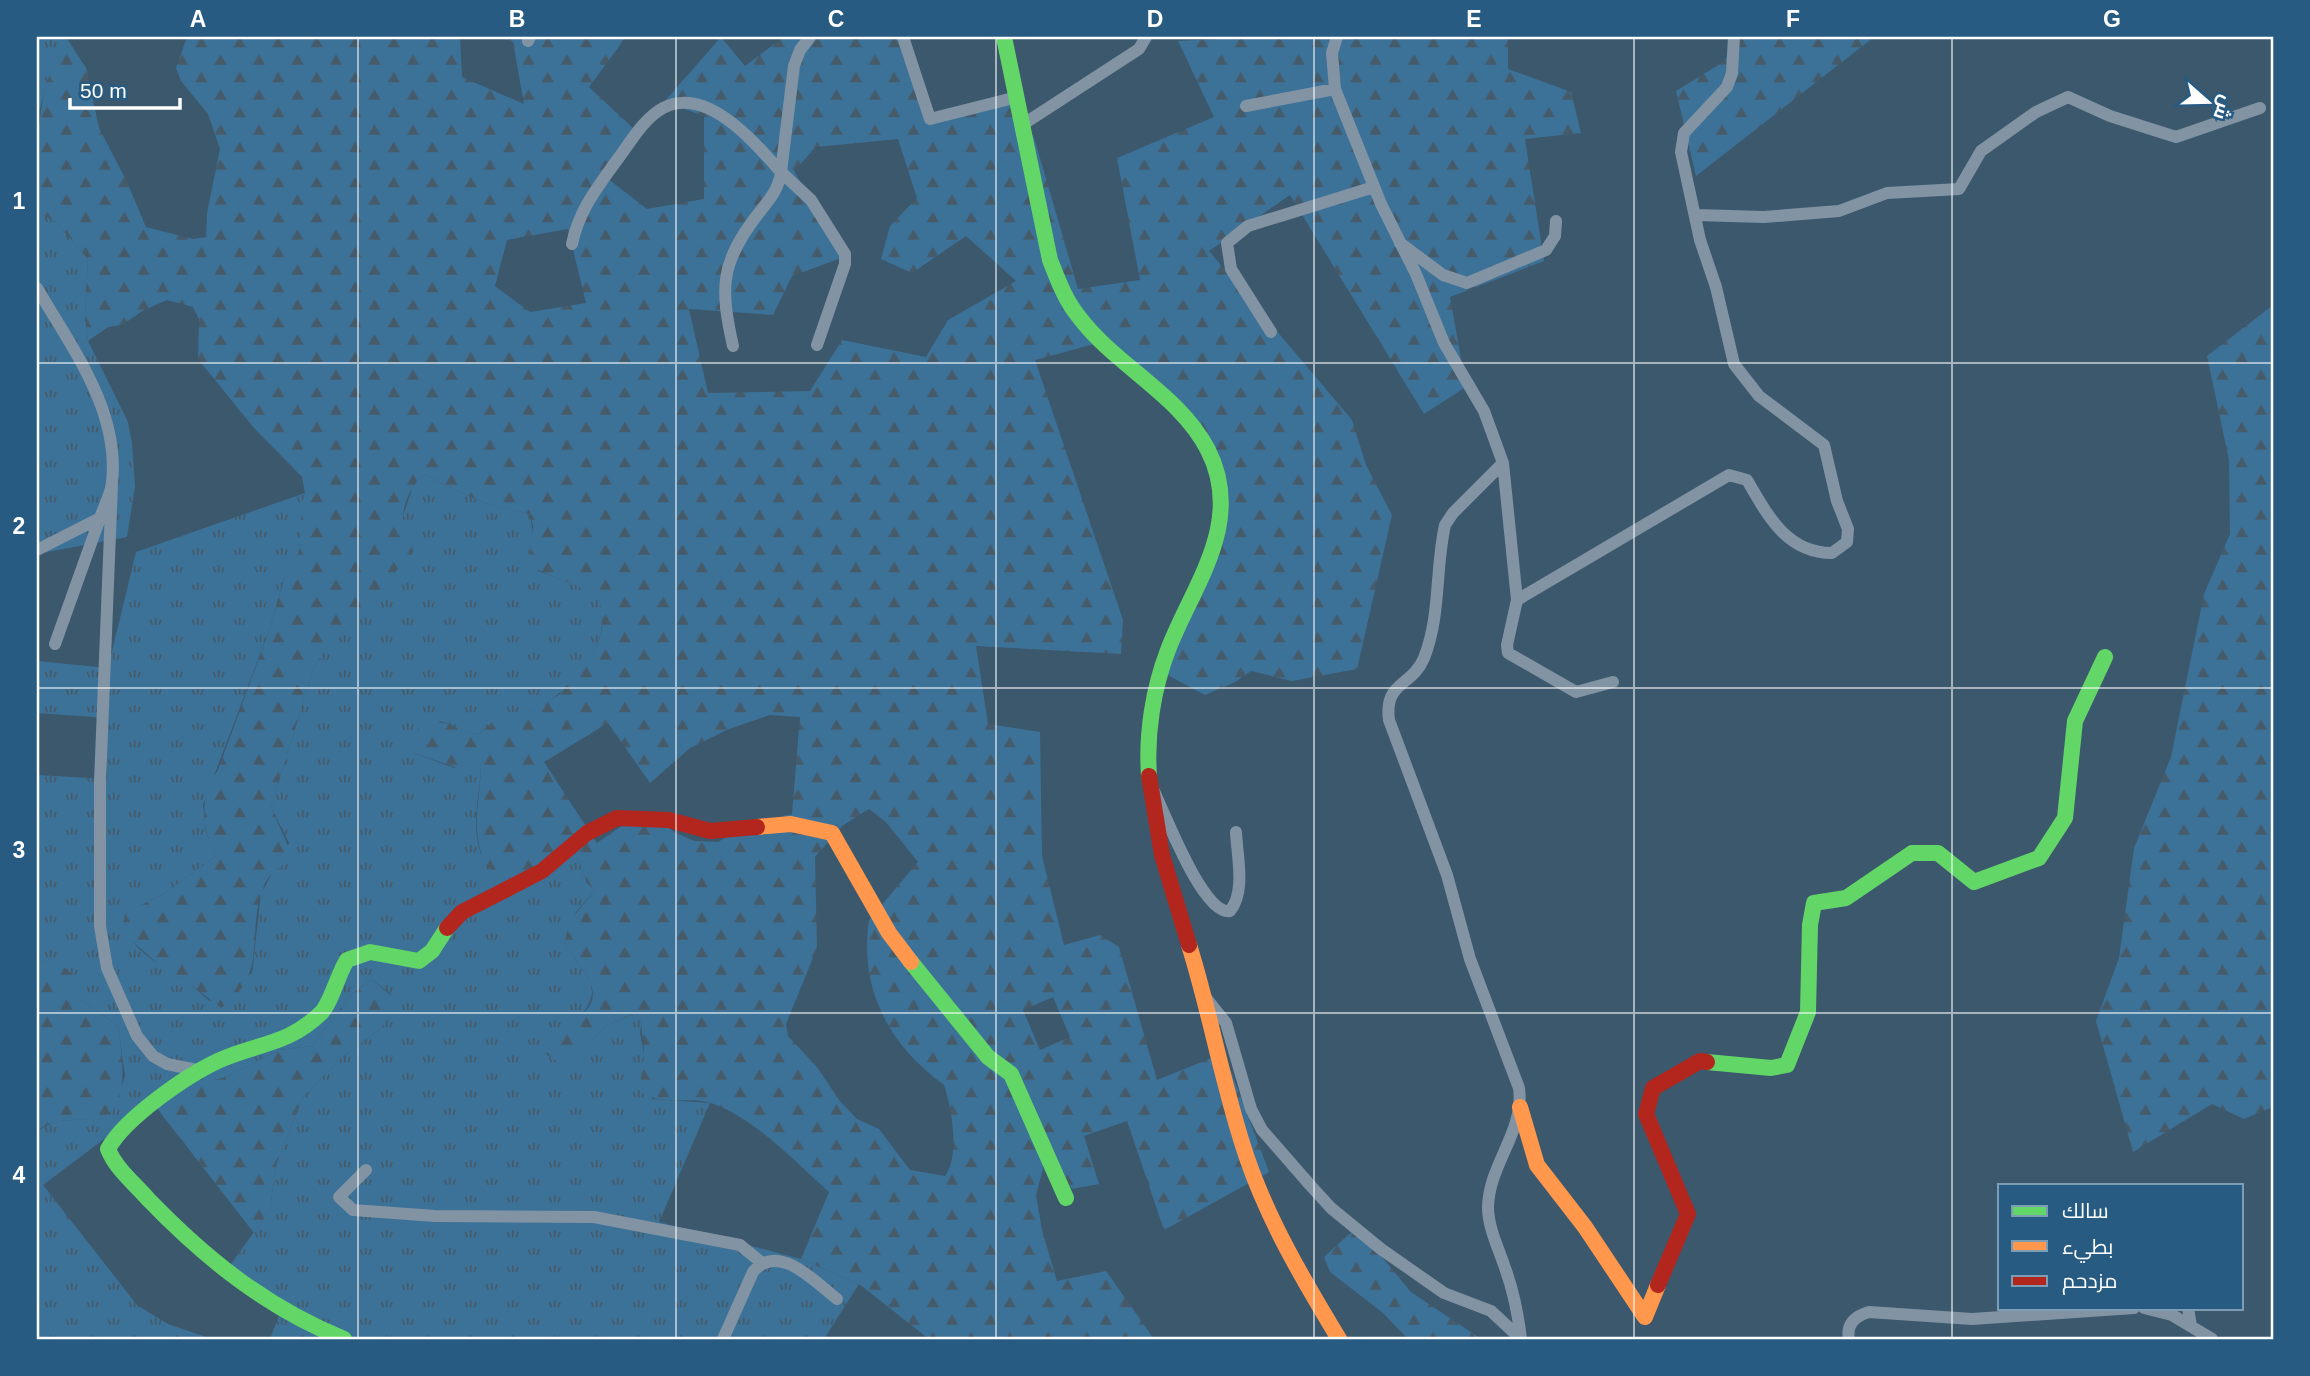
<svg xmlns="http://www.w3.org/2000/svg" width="2310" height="1376" font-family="Arial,Cairo,sans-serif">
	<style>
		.grass { fill: url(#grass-tufts) }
		.forest { fill: url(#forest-firs); fill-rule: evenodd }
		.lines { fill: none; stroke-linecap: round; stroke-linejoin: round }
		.street { stroke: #8294a3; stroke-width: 12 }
		.fast { stroke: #63d668; stroke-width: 16 }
		.slow { stroke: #ff974d; stroke-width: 16 }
		.jam { stroke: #b3261e; stroke-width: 16 }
		.grid { fill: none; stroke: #fff; stroke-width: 2; stroke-opacity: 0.55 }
		.neatline { fill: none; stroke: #fff; stroke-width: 2.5 }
		.grid-label { font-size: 23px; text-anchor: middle; font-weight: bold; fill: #fff }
	</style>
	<defs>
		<pattern id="grass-tufts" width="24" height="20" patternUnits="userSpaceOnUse" patternTransform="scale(1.75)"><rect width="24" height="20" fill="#3c7198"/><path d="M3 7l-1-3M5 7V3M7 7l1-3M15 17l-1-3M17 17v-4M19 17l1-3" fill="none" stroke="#465b6a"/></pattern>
		<pattern id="forest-firs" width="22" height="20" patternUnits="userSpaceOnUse" patternTransform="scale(1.75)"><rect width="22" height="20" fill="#3c7198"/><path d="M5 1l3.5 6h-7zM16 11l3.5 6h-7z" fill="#465b6a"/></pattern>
	</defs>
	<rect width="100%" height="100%" fill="#3c586d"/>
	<path class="grass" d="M37 37H66L45 90 37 120Z
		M37 212 56 222 88 259 85 316 88 341 128 422 132 443 135 487 127 537 37 554Z
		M425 475 484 503 530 514 538 571 590 590 600 600C601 610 603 622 601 632 593 664 560 699 531 711 511 720 494 717 478 735L440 721 414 753 454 768 481 761C481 793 470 824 481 854L521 874C540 862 557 855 579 860L587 883 595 890 576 912 564 944C572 956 587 971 591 985 599 1008 559 1036 544 1053L566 1066 606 1026 633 1014 642 1019 640 1032 652 1099 710 1103 659 1222 801 1259 859 1284 824 1339H270L280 1313 223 1275 270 1210 276 1165 303 1097 342 1057 382 1027 391 994 371 979 349 997 312 1046 279 1050 223 1078 152 1103 43 1185 137 1305 168 1324 212 1339H37V1131L56 1121 92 1119 117 1100 125 1076 118 1026 74 995 73 976 45 960 37 965V775L107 779V718L37 713V661L108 668 136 552 305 493 301 505V544L297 557 284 578 270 628 203 805 206 832 216 856 162 895 126 913C120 944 157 963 179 976 190 982 200 994 210 1001L252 973 261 893 289 843 271 807 314 667 327 646 346 631 379 588 404 533 402 519 414 483Z"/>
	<path class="forest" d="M66 37 86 68 99 128 127 182 146 227 193 239 206 237 207 213 220 149 208 114 181 81 176 68 187 37H460L462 77 524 104 513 42 497 37H626L589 87 634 129 603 175 647 209 704 199V116L664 102 721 37 745 66 784 37H908L931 124 1022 96 1078 289 1140 280 1117 158 1214 117 1178 41 1260 37H1508V69L1571 92 1581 133 1525 139 1544 261 1450 297 1466 387 1424 414 1290 195 1209 251 1352 420 1366 465 1392 515 1357 669 1292 681 1251 671 1235 682 1205 695 1162 672 1225 525 1195 424 1098 343 1035 360 1123 620 1121 654 976 646 988 724 1040 732 1042 856 1064 945 1100 935 1119 947 1157 1080 1224 1053 1269 1172 1164 1230 1127 1121 1084 1136 1099 1184 1072 1189 1046 1157 1036 1195 1042 1230 1057 1281 1106 1271 1154 1339H929L859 1284 801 1259 829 1192C793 1160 758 1121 714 1104 690 1095 663 1107 641 1092 639 1078 644 1066 644 1053 644 1041 640 1031 642 1019L632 1014 606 1026 566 1067 544 1053C543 1018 604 1023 591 985 587 971 572 956 564 944L570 921 595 890 587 883 579 860C552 854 533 868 509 879L486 866C469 828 481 801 481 762L466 771 414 753 410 741C424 709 452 726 478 735L495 720 531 711 560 694 574 672 592 654 599 640 602 628 600 600C580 581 551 580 529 564L533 526 530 514 484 503 425 475C406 487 394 524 412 541V552L346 631 327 647 314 667 271 807 292 855C285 866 268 873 264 886 245 932 270 975 221 1008L181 977 167 972 130 939 123 925 125 913 162 895 216 856C201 827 199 797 218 770L270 628 288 565 297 557 301 544V505L305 493 302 477 254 428 198 359 199 319 193 307 167 300 144 310 122 325 108 327 88 341 85 316 88 259 56 222 37 212C37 149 34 93 66 37ZM898 139 917 198 890 226 881 259 912 273 966 236 1016 281 948 320 926 357 842 340 810 391 708 393 689 309 773 315 792 276 844 257 794 171 816 147ZM568 229 586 303 530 312 495 286 507 240ZM770 715 800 717 792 814 751 823 718 842 694 841 674 832 658 818 626 823 597 843 544 762 608 723 650 783 690 748 729 729ZM869 809 886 822 918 862 869 920C859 990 889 1045 944 1085 952 1109 960 1156 945 1176L910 1170 879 1129 857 1119 839 1100 817 1067 788 1036 786 1024 817 948 815 857 842 826ZM1053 997 1070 1037 1040 1050 1023 1010Z
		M1734 37H1874L1696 176 1676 91 1725 61Z
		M2273 305V1107L2244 1119 2212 1104 2133 1152 2096 1021 2119 958 2134 848 2171 757 2204 594 2230 534 2229 460 2207 356Z
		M45 960 62 965 74 976V995L118 1026C121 1051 134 1115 95 1119 74 1121 54 1117 37 1131V965Z
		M371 979 393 997 382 1027 342 1057 303 1097 276 1165 270 1210 254 1233 152 1102 196 1083 223 1078 279 1050 312 1046 349 997Z
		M1357 1227 1411 1292 1481 1339H1408L1383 1313 1330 1272 1324 1257Z"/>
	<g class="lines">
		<path class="street" d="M810 37 800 50 794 66 781 172 811 200 845 254V264L817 345
			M903 37 930 119 1017 97
			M1337 37 1332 53 1335 89 1381 204 1416 274 1444 343 1484 411 1503 463 1517 600 1507 645 1508 653 1576 692 1613 682
			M528 41 530 37
			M1246 106 1335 89
			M1022 125 1139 49 1146 37
			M1696 215 1764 217 1839 211 1887 193 1959 189 1981 151 2036 112 2068 97 2110 116 2176 137 2260 108
			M1400 243 1443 275 1467 283 1546 250 1555 236 1556 221
			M572 244C579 210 597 188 617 160 630 143 643 119 663 108 707 85 755 143 781 172 779 189 769 200 758 214 720 263 720 288 733 346
			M37 288C71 347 120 410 112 482 111 494 104 506 100 518L37 550
			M1271 332 1231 269 1227 243 1248 226 1374 187
			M1503 463 1453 513 1445 525C1435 570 1441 615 1424 658 1412 687 1384 681 1389 720L1447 875 1470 959 1519 1088C1525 1131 1489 1164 1488 1207 1488 1227 1498 1247 1504 1265 1513 1289 1518 1313 1521 1339
			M112 484 100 782V926L107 968 137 1036 153 1056 167 1064 202 1071
			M1517 600 1729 475 1747 480C1767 514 1786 553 1832 553L1847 542 1848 529 1837 501 1824 445 1759 396 1734 364 1716 287 1700 240 1681 152 1684 133 1727 87 1732 73 1734 37
			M55 644 100 518
			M1152 787C1164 811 1203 916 1230 911 1246 892 1237 856 1236 832
			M1206 998 1226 1023 1251 1109 1262 1130 1310 1185 1331 1208 1381 1249 1444 1293 1491 1311 1521 1339
			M366 1170 339 1197 353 1210 435 1216 594 1217 740 1245 761 1262
			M2144 1308 2172 1315 2212 1339
			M2188 1308 2191 1326
			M723 1339 753 1272C778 1241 815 1282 837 1299
			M1849 1339C1846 1324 1855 1316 1869 1312L1972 1319 2134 1308"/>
		<path class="fast" d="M1004 37 1050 260C1058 280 1065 300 1079 317 1116 366 1179 394 1208 450 1245 523 1193 585 1168 650 1153 689 1146 734 1149 776
			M911 962 988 1057 1011 1074 1066 1198
			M1707 1062 1771 1068 1787 1065 1808 1012 1810 925 1814 903 1846 898 1912 853H1938L1974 882 2039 858 2065 818 2075 721 2105 657
			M344 1339C267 1308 206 1259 148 1199 134 1183 116 1169 108 1149 125 1118 187 1075 220 1060 258 1043 288 1045 321 1013 331 1003 338 974 347 960L370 952 419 961 432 951 447 928"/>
		<path class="slow" d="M757 827 791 824 832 833 889 933 911 962
			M1189 945C1211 1015 1223 1088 1247 1158 1269 1222 1304 1281 1339 1339
			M1520 1107 1537 1165 1585 1227 1645 1317 1658 1285"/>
		<path class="jam" d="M1149 776 1162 855 1189 945
			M447 928 462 912 542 871 587 833 617 818 669 820 710 831 757 827
			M1658 1285 1688 1214 1646 1114 1653 1088 1700 1061 1707 1062"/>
	</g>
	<path class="grid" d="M358 37V1339M676 37V1339M996 37V1339M1314 37V1339M1634 37V1339M1952 37V1339M37 363H2273M37 688H2273M37 1013H2273"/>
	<rect width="2310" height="1376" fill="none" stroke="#275b82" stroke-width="77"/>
	<rect x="1998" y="1184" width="245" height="126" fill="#275b82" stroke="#7d9db4" stroke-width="2"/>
	<rect x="2012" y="1206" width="35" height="10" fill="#63d668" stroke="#7d9db4" stroke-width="2"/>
	<text x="2062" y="1218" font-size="21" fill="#ffffff">سالك</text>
	<rect x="2012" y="1241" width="35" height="10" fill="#ff974d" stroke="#7d9db4" stroke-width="2"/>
	<text x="2062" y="1254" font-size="21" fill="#ffffff">بطيء</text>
	<rect x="2012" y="1276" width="35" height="10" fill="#b3261e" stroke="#7d9db4" stroke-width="2"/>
	<text x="2062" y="1288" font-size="21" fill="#ffffff">مزدحم</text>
	<g transform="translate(2208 102) rotate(110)" stroke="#275b82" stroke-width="5" paint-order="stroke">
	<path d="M0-5L12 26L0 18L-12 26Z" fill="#ffffff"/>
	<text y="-10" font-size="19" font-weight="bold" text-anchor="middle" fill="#ffffff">ش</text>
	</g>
	<path d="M70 98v10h110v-10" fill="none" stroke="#ffffff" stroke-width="3.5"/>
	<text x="80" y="98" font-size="21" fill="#ffffff" stroke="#275b82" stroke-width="5" paint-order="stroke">50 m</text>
	<rect x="38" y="38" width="2234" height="1300" class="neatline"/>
	<g class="grid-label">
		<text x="198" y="27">A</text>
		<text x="517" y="27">B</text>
		<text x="836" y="27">C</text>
		<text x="1155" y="27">D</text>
		<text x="1474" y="27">E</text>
		<text x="1793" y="27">F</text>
		<text x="2112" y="27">G</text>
		<text x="19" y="209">1</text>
		<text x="19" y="534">2</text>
		<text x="19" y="858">3</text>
		<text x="19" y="1183">4</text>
	</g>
</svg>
